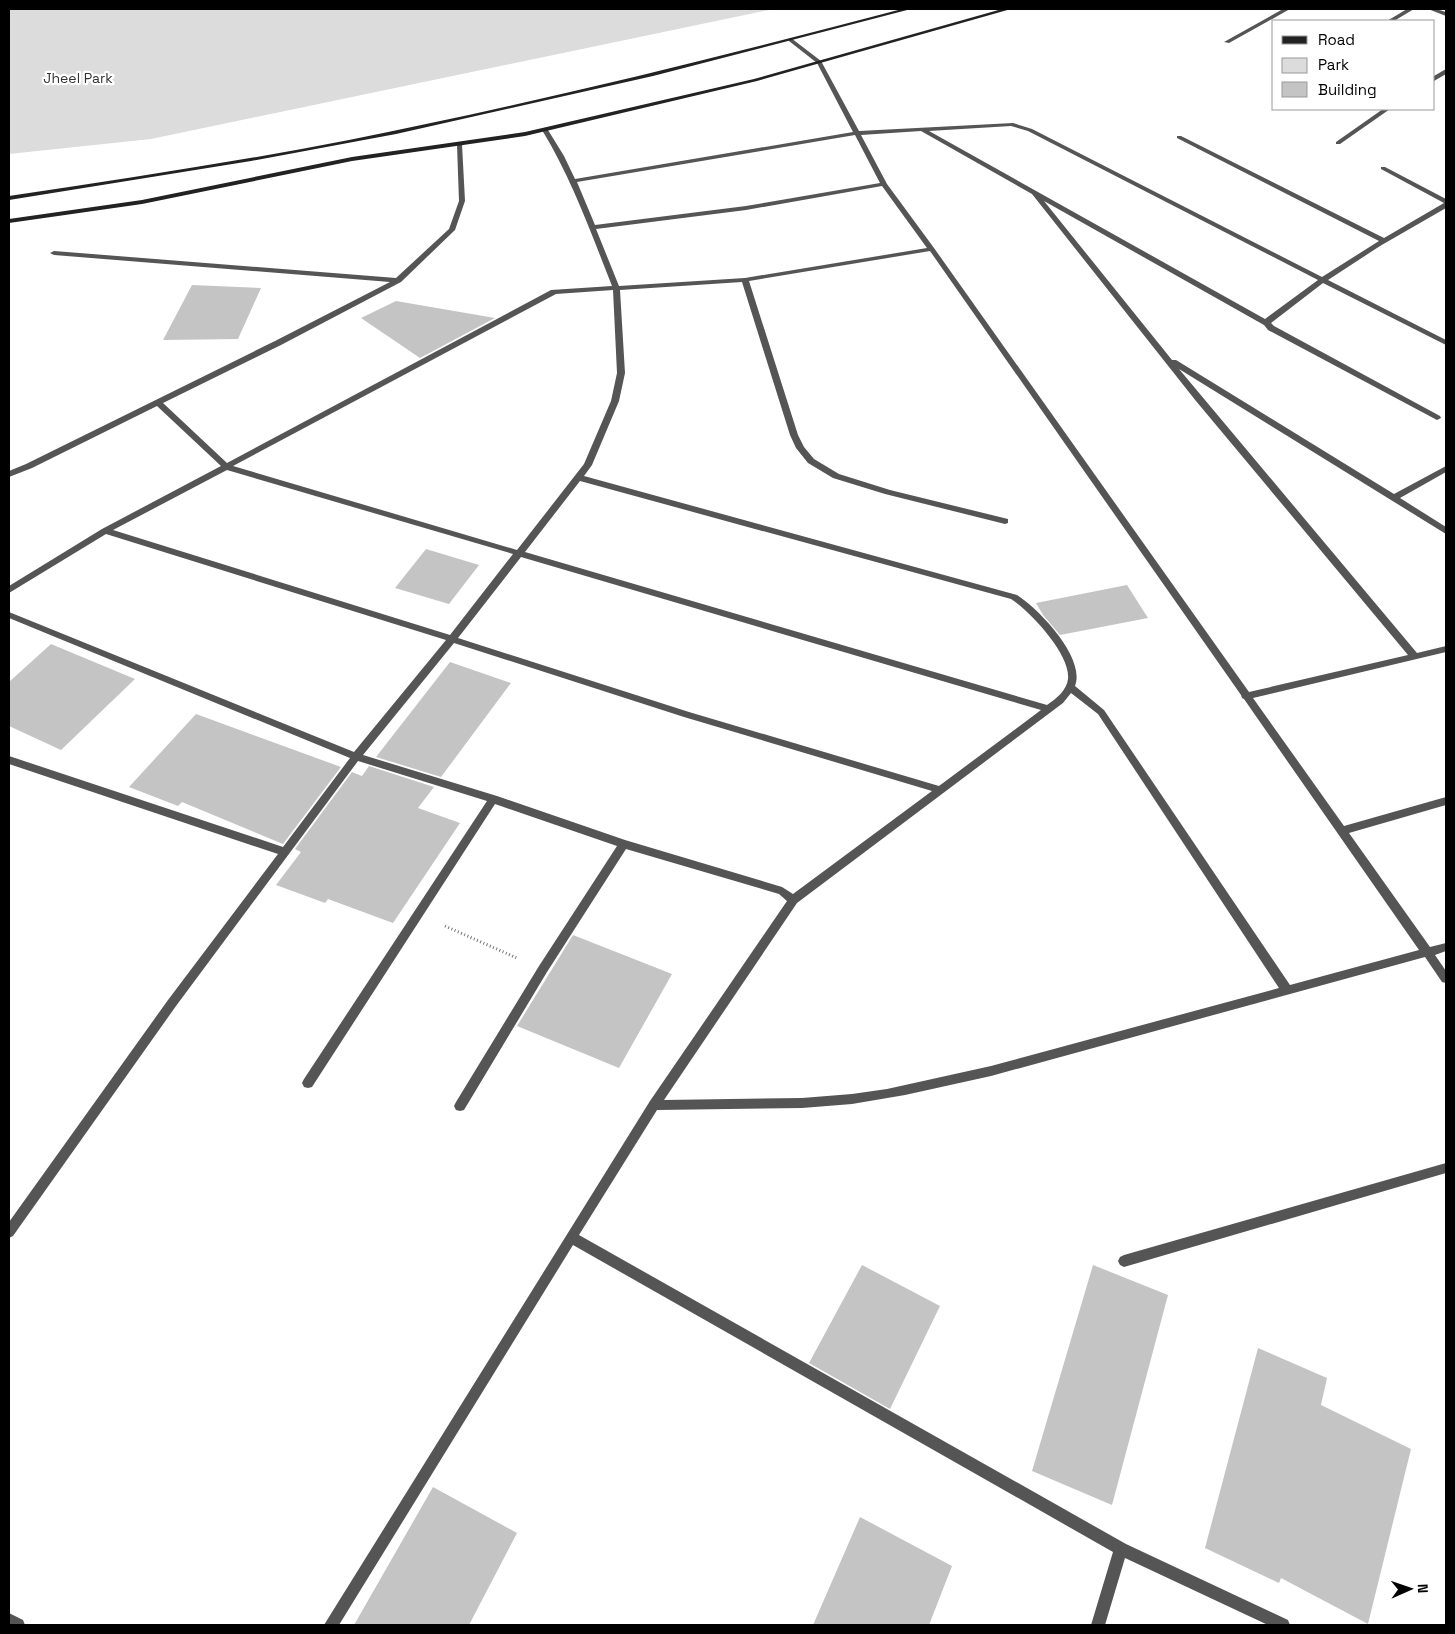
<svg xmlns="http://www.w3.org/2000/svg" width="1455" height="1634" font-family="'Space Grotesk',sans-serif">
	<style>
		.green { fill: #dcdcdc }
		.building { fill: #c4c4c4 }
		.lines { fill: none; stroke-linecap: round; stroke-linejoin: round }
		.path { stroke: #777; stroke-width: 3; stroke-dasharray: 1 2.5; stroke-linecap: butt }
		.minor { fill: #555; fill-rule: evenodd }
		.secondary { fill: #222; fill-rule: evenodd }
		.labels { text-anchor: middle; stroke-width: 4.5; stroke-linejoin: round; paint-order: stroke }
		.far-park-label { font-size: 14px; fill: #333; stroke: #fff }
	</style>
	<rect width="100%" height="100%" fill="#fff"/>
	<path class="green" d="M9 9H774L151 139 9 154Z"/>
	<path class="building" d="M192 285 261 288 238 339 163 340Z
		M396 301 495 318 420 358 361 318Z
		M426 549 479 565 449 604 395 588Z
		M1127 585 1148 618 1060 635 1043 615 1036 603Z
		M51 644 135 679 61 750 9 726V682Z
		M450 662 511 683 441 777 376 757Z
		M196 714 341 767 283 844 182 802 178 806 129 787Z
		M369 766 434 787 418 808 460 823 393 923 328 899 325 903 276 885 301 852 295 849 352 772 362 776Z
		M573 935 672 974 619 1068 517 1026Z
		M862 1265 940 1306 890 1409 809 1363Z
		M1093 1265 1168 1295 1112 1505 1032 1471Z
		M1258 1348 1327 1378 1321 1405 1411 1449 1368 1624 1281 1578 1279 1583 1205 1548Z
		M433 1487 517 1533 469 1625H354Z
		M860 1517 952 1566 929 1625H813Z"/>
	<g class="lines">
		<path class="path" d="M445 926 517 958"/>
		<path class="minor" d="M1283 9H1290L1229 43 1224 42Z
			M1407 9H1414L1394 21H1387Z
			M1428 9H1436L1446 12V16Z
			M791 38 821 61 859 131 1013 123 1032 129 1322 277 1379 241 1177 138V136H1181L1384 238 1444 203 1381 169V167H1385L1446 199V208L1380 246 1328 280 1446 340V345L1323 283 1271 323 1274 326 1440 416 1441 418 1437 420 1268 330 1264 325 1044 201 1172 360H1176L1394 494 1446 466V472L1400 498 1446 527V534L1179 369 1417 653 1446 646V652L1253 698 1344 826 1446 797V805L1349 833 1430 947 1446 943V951L1435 955 1446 971V983L1442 982 1425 957 991 1076 905 1095 852 1104 802 1108 657 1110 579 1235 1126 1544 1288 1620 1290 1625H1268L1125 1558 1105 1625H1091L1113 1552 573 1245 339 1625H324L650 1101 787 901 779 894 626 849 547 972 464 1110 460 1111 456 1110 454 1106 456 1102 539 966 617 846 495 804 312 1087 308 1088 304 1087 302 1083 304 1079 487 801 358 761 176 1006 13 1236 9 1238V1222L168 1000 278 854 9 764V756L283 847 350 758 9 618V612L354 752 446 640 106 534 9 593V586L102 529 221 466 157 406 32 468 9 477V471L26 464 275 341 390 282 54 255 50 253 54 251 396 278 449 229 459 201 457 145 462 144 465 201 455 230 401 282 281 345 163 403 227 463 551 290 612 286C591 233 572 179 542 130L543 129 548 130 564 156 575 179 853 132 817 63 789 41V39ZM1011 126 1028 131 1318 280 1265 319 929 131ZM921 131 1032 194 1196 401 1408 655 1249 692 934 248 887 184 861 135ZM855 135 880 183 746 206 595 225 577 182ZM882 186 927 248 745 278 619 286 596 229 746 210ZM930 251 1241 695 1242 698 1244 699 1419 950 1290 985 1104 710 1075 686C1086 658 1039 609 1017 595L584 476 592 465 619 401 625 373 620 290 742 282 790 435 796 448 808 463 833 478 885 494 1005 524 1008 523V519L890 490 839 474 814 459 804 447 798 435 749 281ZM613 290 617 373 611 401 584 464 517 550 233 466 556 294ZM227 470 513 554 450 635 113 530ZM580 481 1011 599C1030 611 1071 655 1068 679 1067 690 1056 699 1047 705L525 552ZM521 557 1041 710 939 786 689 712 458 638ZM454 643 684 717 932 791 793 894 782 887 625 840 497 796 363 755ZM1071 693 1098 714 1279 988 991 1066 887 1089 852 1094 802 1098 664 1100 797 903 1063 703Z
			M1446 69V74L1434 81V76Z
			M1383 109H1390L1340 144H1336V142Z
			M1446 1163V1173L1124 1267 1120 1265 1118 1261 1120 1257 1124 1255Z
			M9 1613 23 1620 25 1625H9Z"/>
		<path class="secondary" d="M902 9H911L653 76 396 134 251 161 9 200V196C122 179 236 162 349 140 535 103 719 57 902 9Z
			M1002 9H1011L757 81 525 136 352 161 142 204 9 223V219L142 200 352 157 525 132 754 79Z"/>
	</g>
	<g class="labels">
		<g class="far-park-label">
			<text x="78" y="83">Jheel Park</text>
		</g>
	</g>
	<rect width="1455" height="1634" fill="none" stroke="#000000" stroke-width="20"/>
	<rect x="1272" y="20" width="162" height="90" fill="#ffffff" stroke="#999999"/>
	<rect x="1282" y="36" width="25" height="8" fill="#222222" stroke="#999999"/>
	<text x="1318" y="45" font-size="15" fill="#000000">Road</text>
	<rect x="1282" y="58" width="25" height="15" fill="#dcdcdc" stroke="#999999"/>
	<text x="1318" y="70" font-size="15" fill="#000000">Park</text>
	<rect x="1282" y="82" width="25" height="15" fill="#c4c4c4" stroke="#999999"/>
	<text x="1318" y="95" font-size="15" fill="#000000">Building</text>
	<g transform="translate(1410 1589) rotate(88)" stroke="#ffffff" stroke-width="4" paint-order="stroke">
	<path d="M0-4L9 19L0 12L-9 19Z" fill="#000000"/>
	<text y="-8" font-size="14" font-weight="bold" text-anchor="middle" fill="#000000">N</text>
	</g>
</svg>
